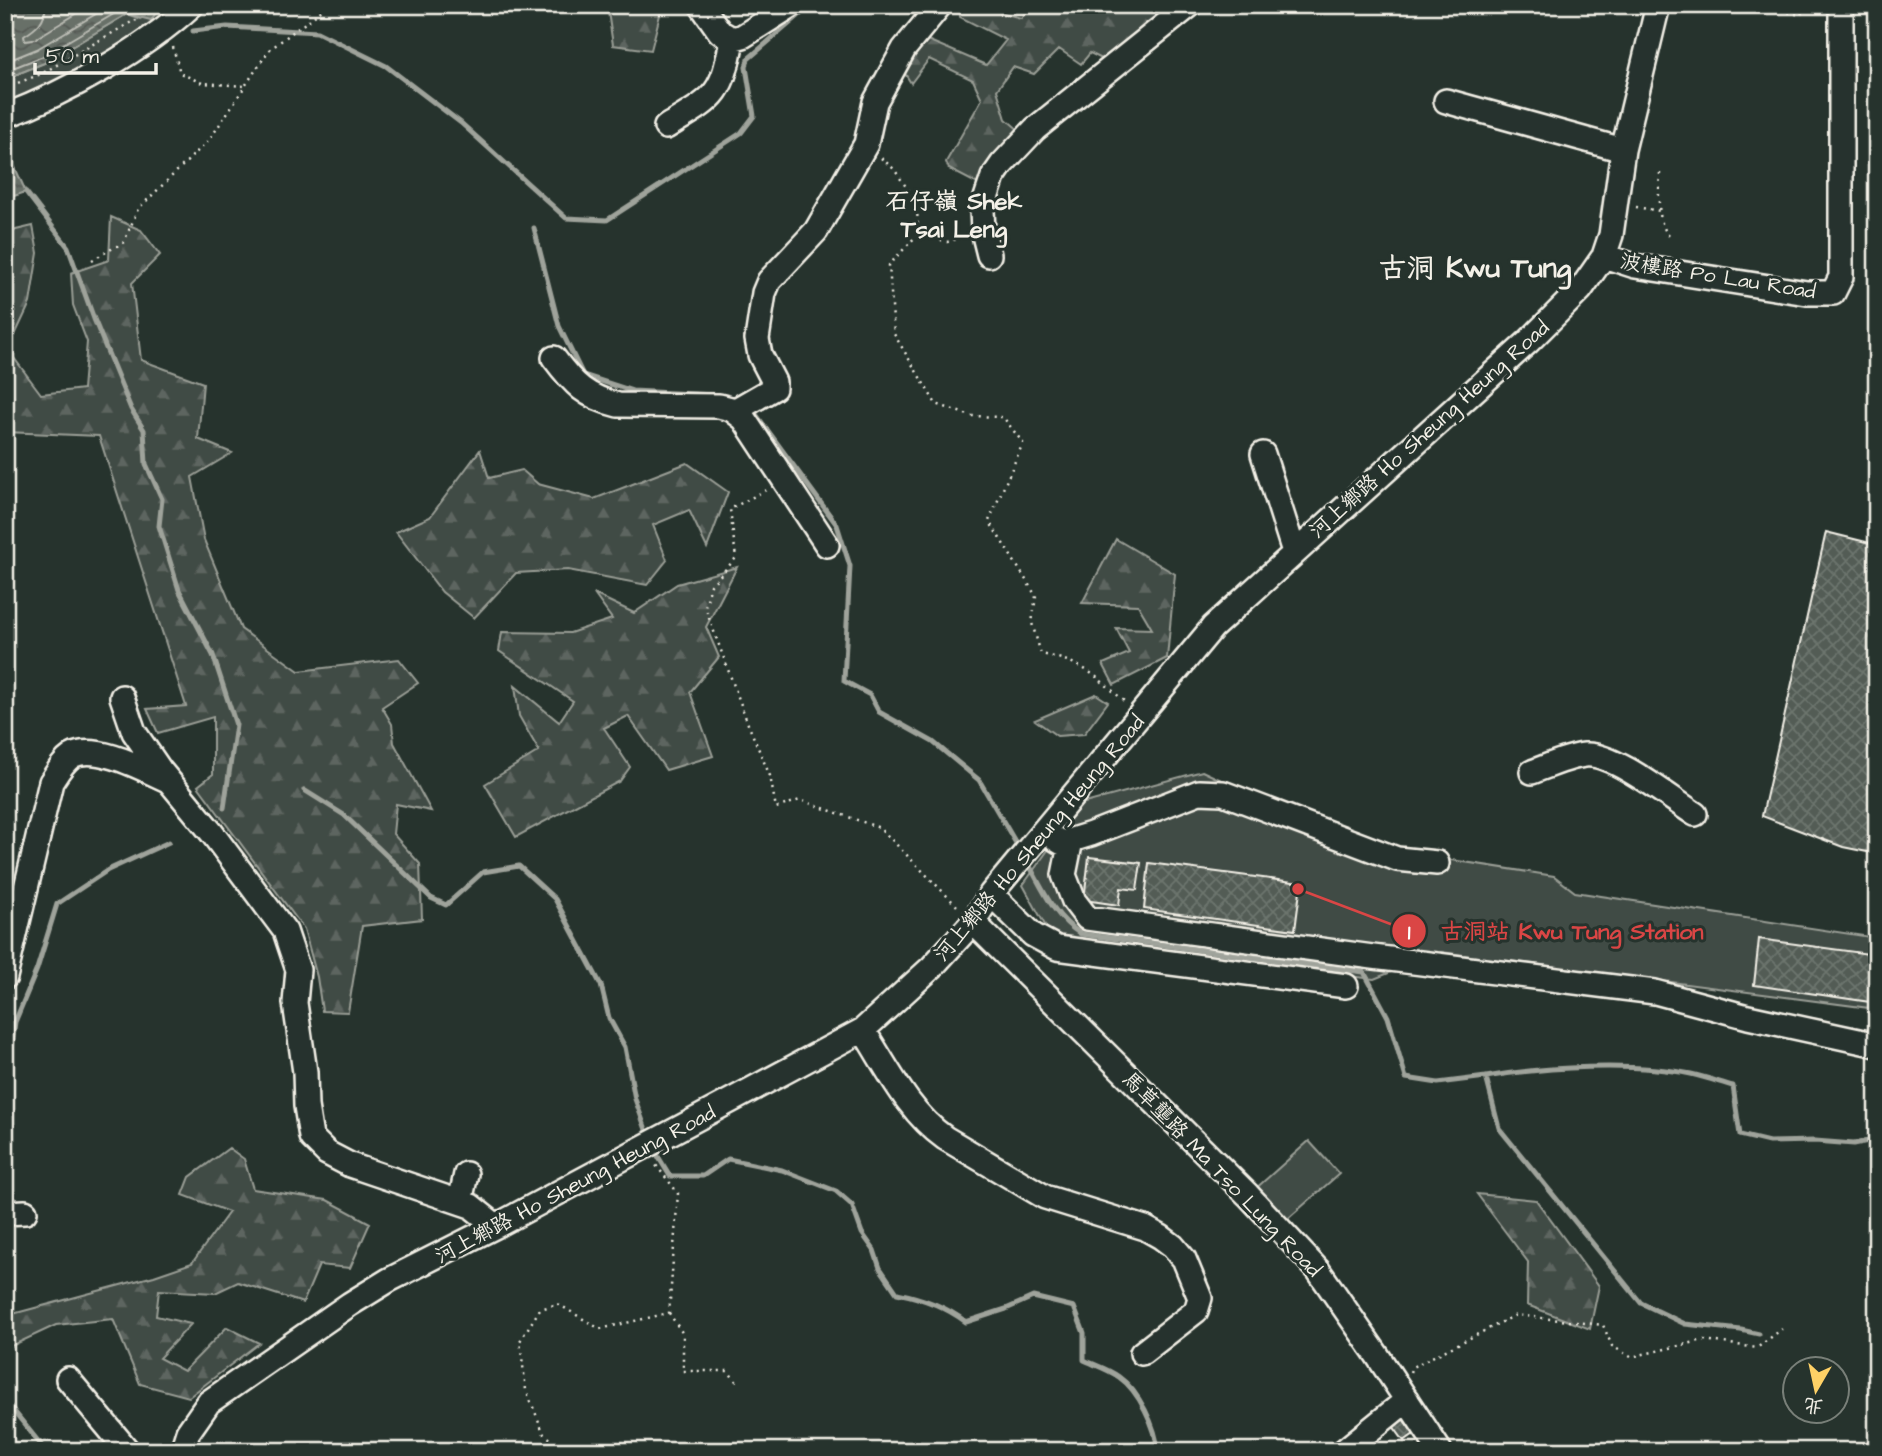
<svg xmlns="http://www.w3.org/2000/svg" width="1882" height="1456" font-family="'Architects Daughter','LXGW WenKai TC',sans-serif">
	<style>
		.green { fill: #414b45; stroke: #9a9e96; stroke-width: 2 }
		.forest { fill: url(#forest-firs); stroke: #9a9e96; stroke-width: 2 }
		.water { fill: url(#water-waves); stroke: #9fa39b; stroke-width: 2 }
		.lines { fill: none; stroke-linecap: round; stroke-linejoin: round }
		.shore { stroke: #bcbdb5; stroke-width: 2 }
		.stream { stroke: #9fa39b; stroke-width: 5 }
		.building { fill: url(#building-cross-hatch); stroke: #f4f1e8; stroke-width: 2 }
		.minor-casing { stroke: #f4f1e8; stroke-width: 28 }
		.path { stroke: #f4f1e8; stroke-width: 2.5; stroke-dasharray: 2 5; stroke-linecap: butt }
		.minor { stroke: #26332d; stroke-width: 23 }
		.labels { text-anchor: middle; stroke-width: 6; stroke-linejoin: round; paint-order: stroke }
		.street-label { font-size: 21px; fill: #f4f1e8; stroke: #26332d }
		.quarter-label { font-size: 24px; font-weight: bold; fill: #f4f1e8; stroke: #26332d }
		.district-label { font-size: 28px; font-weight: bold; fill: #f4f1e8; stroke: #26332d }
		.leader { fill: none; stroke: #da4645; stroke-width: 2.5 }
		.callout-dot { fill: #da4645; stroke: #26332d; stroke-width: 2.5 }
		.mark-label { font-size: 21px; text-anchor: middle; font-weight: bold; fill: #fff }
		.callout-label { font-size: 23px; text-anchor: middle; font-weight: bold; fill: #da4645; stroke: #26332d; stroke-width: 6; stroke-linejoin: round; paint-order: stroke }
	</style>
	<defs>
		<pattern id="forest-firs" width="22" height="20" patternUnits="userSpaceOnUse" patternTransform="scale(1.75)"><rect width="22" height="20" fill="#414b45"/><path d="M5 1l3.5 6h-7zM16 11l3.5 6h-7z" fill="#5d6560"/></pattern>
		<pattern id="water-waves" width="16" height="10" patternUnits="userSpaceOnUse" patternTransform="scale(1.75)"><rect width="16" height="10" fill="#676f68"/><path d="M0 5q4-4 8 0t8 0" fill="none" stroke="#565a55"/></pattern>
		<pattern id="building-cross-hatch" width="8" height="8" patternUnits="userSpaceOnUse" patternTransform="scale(1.75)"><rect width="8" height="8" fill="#525c55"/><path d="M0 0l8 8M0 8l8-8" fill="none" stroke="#6c746d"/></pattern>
	</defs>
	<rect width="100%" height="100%" fill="#26332d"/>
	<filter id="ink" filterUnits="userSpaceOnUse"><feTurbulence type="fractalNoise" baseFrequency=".0143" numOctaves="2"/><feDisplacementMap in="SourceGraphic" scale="14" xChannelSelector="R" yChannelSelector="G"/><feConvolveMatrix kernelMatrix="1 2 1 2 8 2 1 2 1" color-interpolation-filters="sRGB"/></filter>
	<g filter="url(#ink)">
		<path class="green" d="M157 5H180L124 47 5 109V79L44 63 127 14 140 19 158 10Z
			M1202 771 1266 801 1387 850 1554 876 1575 892 1877 938V1009L1441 952 1374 979 1080 945 1051 936 1023 885 1081 804Z
			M1309 1141 1339 1174 1283 1223 1254 1190Z"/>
		<path class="forest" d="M607 5H659L662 7 651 50 613 45Z
			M960 5H975L1021 18 1032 5H1153L1165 20 1122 69 1090 53 1081 64 1059 49 1034 74 1013 67 997 90 1006 119 1028 138 997 194 949 169 946 162 982 99 973 80 929 59 911 83 900 66 918 36 986 65 1006 40 960 17Z
			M111 217 141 230 160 255 132 283 141 360 203 383 198 439 232 453 192 477 204 540 241 629 299 671 399 659 418 683 382 707 392 724 394 743 431 811 396 804 393 834 420 864 422 919 362 926 348 1012 322 1011 317 977 304 929 198 786 213 774V717L158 733 147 709 186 706 99 436 5 432V237L16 230 33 226 38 253 30 303 8 350 41 394 83 389 87 342 73 305 71 273 109 260Z
			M480 450 489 478 522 470 538 484 594 499 687 463 728 492 707 548 689 510 653 525 667 560 647 585 568 570 516 573 474 618 442 592 396 532 430 517Z
			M1116 539 1175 574 1167 658 1114 685 1103 664 1129 653 1116 628 1152 629 1138 605 1082 603Z
			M737 567 706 627 719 657 690 692 713 756 666 770 628 716 604 728 630 767 620 781 516 837 485 784 539 751 519 716 515 686 559 722 573 701 499 651 502 632 570 633 612 619 594 594 634 613 677 584Z
			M1096 694 1108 702 1084 734 1057 736 1035 720Z
			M229 1148 244 1159 253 1189 327 1200 370 1223 350 1268 319 1265 303 1303 238 1282 215 1293 159 1290 156 1316 191 1324 159 1358 184 1371 227 1327 259 1343 189 1397 140 1384 113 1319 56 1325 5 1349V1316L154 1276 192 1263 229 1212 183 1195 190 1177Z
			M1477 1194 1536 1200 1599 1286 1590 1329 1527 1305 1528 1262Z"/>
		<path class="water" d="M24 5H157L158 10 151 20 127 14 44 63 5 79V15Z
			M13 163 26 192 5 199V166Z"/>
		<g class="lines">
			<path class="shore" d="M46 5C45 21 37 28 24 36L25 41 33 40 91 5
				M5 62 37 49 111 5
				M5 71 41 57 124 8H132L147 13 150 5"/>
			<path class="stream" d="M193 31 227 27 317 32 386 66 461 123 566 218 607 220 741 133 754 116 746 67 748 59 811 5
				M26 192 68 247 94 319 131 409 144 430 146 464 162 499 159 526 179 590 213 655 236 725 224 808
				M534 228 559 326 583 375 632 391 715 395
				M752 409 837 525 850 566 844 681 870 695 879 712 933 742 979 780 1020 850
				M304 790 344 815 431 898 446 905 483 872 519 866 555 899 601 985 609 1018 625 1047 635 1099 649 1138
				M1027 861C1042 888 1054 918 1081 934L1364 972 1388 1017 1406 1078 1438 1083 1486 1077 1499 1128 1641 1303 1685 1324 1741 1330 1759 1334
				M1486 1077C1544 1067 1633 1062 1691 1074 1705 1077 1719 1082 1733 1086L1740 1135 1769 1142 1815 1141 1854 1144 1877 1139
				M5 1107 10 1093V1059L15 1022 37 969 57 904 108 870 169 842
				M653 1148 670 1176H703L728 1159 782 1170 836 1191 852 1205 862 1233 874 1250 880 1268 897 1293C923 1298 945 1306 966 1322L1006 1309 1033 1297 1074 1307 1084 1333V1360C1095 1365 1110 1370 1119 1377 1139 1391 1156 1427 1158 1451
				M5 1400 46 1451"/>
		</g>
		<path class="building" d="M1826 532 1870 543 1877 547V854L1843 847 1762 816Z
			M1089 857 1141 863 1137 890 1121 888 1119 905 1084 900Z
			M1149 863 1301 883 1295 930 1144 909Z
			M1759 939 1877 955V1003L1754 985Z
			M1400 1415 1414 1434 1404 1441 1390 1422Z"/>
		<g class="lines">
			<defs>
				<path id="minor" d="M701 5 720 32 732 39 743 36 792 5
					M1446 101 1623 150
					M5 116C68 92 143 50 192 5
					M666 127C715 97 722 97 732 39
					M989 255 983 231 982 210 993 177 1002 164 1035 129 1190 5
					M1604 256 1635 266 1807 293H1833L1841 277V5
					M554 358C574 385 586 397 618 405L719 406 731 409 744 419 827 545
					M734 411 774 388V382L760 355 757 339 764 293 769 281 816 231 866 144 875 102 904 49 940 5
					M1263 454 1294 552
					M122 697 134 732 160 770 212 833 285 931 298 970 295 1003 305 1072 306 1106 311 1137 327 1153 350 1165 471 1206 496 1226
					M1532 772C1548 766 1567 757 1585 755 1612 752 1670 798 1695 814
					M1057 840 1062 843 1091 834 1199 792 1223 793 1397 859 1437 863
					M1071 840 1064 875 1074 901 1087 918 1373 957 1655 992 1748 1017 1877 1045
					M991 894 1033 935 1057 948 1346 986
					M973 922 1248 1195 1318 1270 1377 1355 1440 1451
					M5 977 51 782C57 773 63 762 72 756 96 743 145 770 167 780
					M863 1030C887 1067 908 1112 945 1138L1045 1197 1145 1228 1161 1237 1173 1246 1184 1259 1200 1298 1196 1311 1142 1353
					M460 1202 466 1174
					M5 1213 25 1212
					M68 1379 128 1451
					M182 1451 188 1432 209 1402 350 1304 389 1280 496 1226 863 1030 932 967 973 922 991 894 1213 627 1528 342 1581 289 1604 256 1611 235 1623 150 1658 5
					M1344 1451 1407 1400"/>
			</defs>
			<use href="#minor" class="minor-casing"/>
			<path class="path" d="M1754 5 1801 15 1805 5
				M209 14 220 5
				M173 47 180 73 202 83 245 86
				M5 88 41 74 135 20 139 22
				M881 158 894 169 917 203 918 234 947 242 964 237
				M1660 173C1659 193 1655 224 1672 239
				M1636 207 1660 211
				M918 234 889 265 894 334 936 404 971 416 1003 417 1023 443 989 521 1036 596 1032 623 1041 654C1082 662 1094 674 1124 701
				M92 260 124 242 138 209 210 139 269 50 329 5
				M766 490 730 509 736 558 711 585 705 607 748 724 770 776 776 808 800 800 880 828 960 909
				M669 1313 683 1334V1371H728L739 1385
				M1410 1372 1412 1367 1516 1315 1603 1325 1612 1346 1631 1357 1704 1340 1757 1348 1782 1329
				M567 1451 544 1434 526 1390 520 1341 540 1309 558 1304 600 1329 669 1313 678 1193 655 1164"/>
			<use href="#minor" class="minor"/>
		</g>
	</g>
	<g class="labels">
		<g class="street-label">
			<text transform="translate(1718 276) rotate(9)" y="7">波樓路 Po Lau Road</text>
			<text transform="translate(1429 429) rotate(-42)" y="7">河上鄉路 Ho Sheung Heung Road</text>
			<text transform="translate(1039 838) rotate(-50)" y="7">河上鄉路 Ho Sheung Heung Road</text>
			<text transform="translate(1222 1174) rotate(46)" y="7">馬草壟路 Ma Tso Lung Road</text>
			<text transform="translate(575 1184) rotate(-28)" y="7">河上鄉路 Ho Sheung Heung Road</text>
		</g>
		<g class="quarter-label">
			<text x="954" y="209">石仔嶺 Shek<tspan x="954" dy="28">Tsai Leng</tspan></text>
		</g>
		<g class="district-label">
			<text x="1475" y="277">古洞 Kwu Tung</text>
		</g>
	</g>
	<path class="leader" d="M1298 889L1409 931"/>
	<g class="callout-dot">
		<circle cx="1298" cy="889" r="7"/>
		<circle cx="1409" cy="931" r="18"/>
	</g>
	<g class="mark-label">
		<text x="1409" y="939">1</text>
	</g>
	<g class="callout-label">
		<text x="1572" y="939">古洞站 Kwu Tung Station</text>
	</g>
	<rect width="1882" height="1456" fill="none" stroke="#26332d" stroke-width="28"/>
	<rect x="14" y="14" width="1854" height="1428" fill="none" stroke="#f4f1e8" stroke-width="2.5" filter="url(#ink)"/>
	<g transform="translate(1816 1390) rotate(189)"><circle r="33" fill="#26332d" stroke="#787f78" stroke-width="2"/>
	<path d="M0-5L12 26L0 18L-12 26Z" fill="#ffd166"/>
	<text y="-10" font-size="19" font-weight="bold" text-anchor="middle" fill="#f4f1e8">北</text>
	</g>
	<path d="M35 63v10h121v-10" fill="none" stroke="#f4f1e8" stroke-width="3.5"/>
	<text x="46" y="63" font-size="21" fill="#f4f1e8" stroke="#26332d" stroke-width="5" paint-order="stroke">50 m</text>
</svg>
